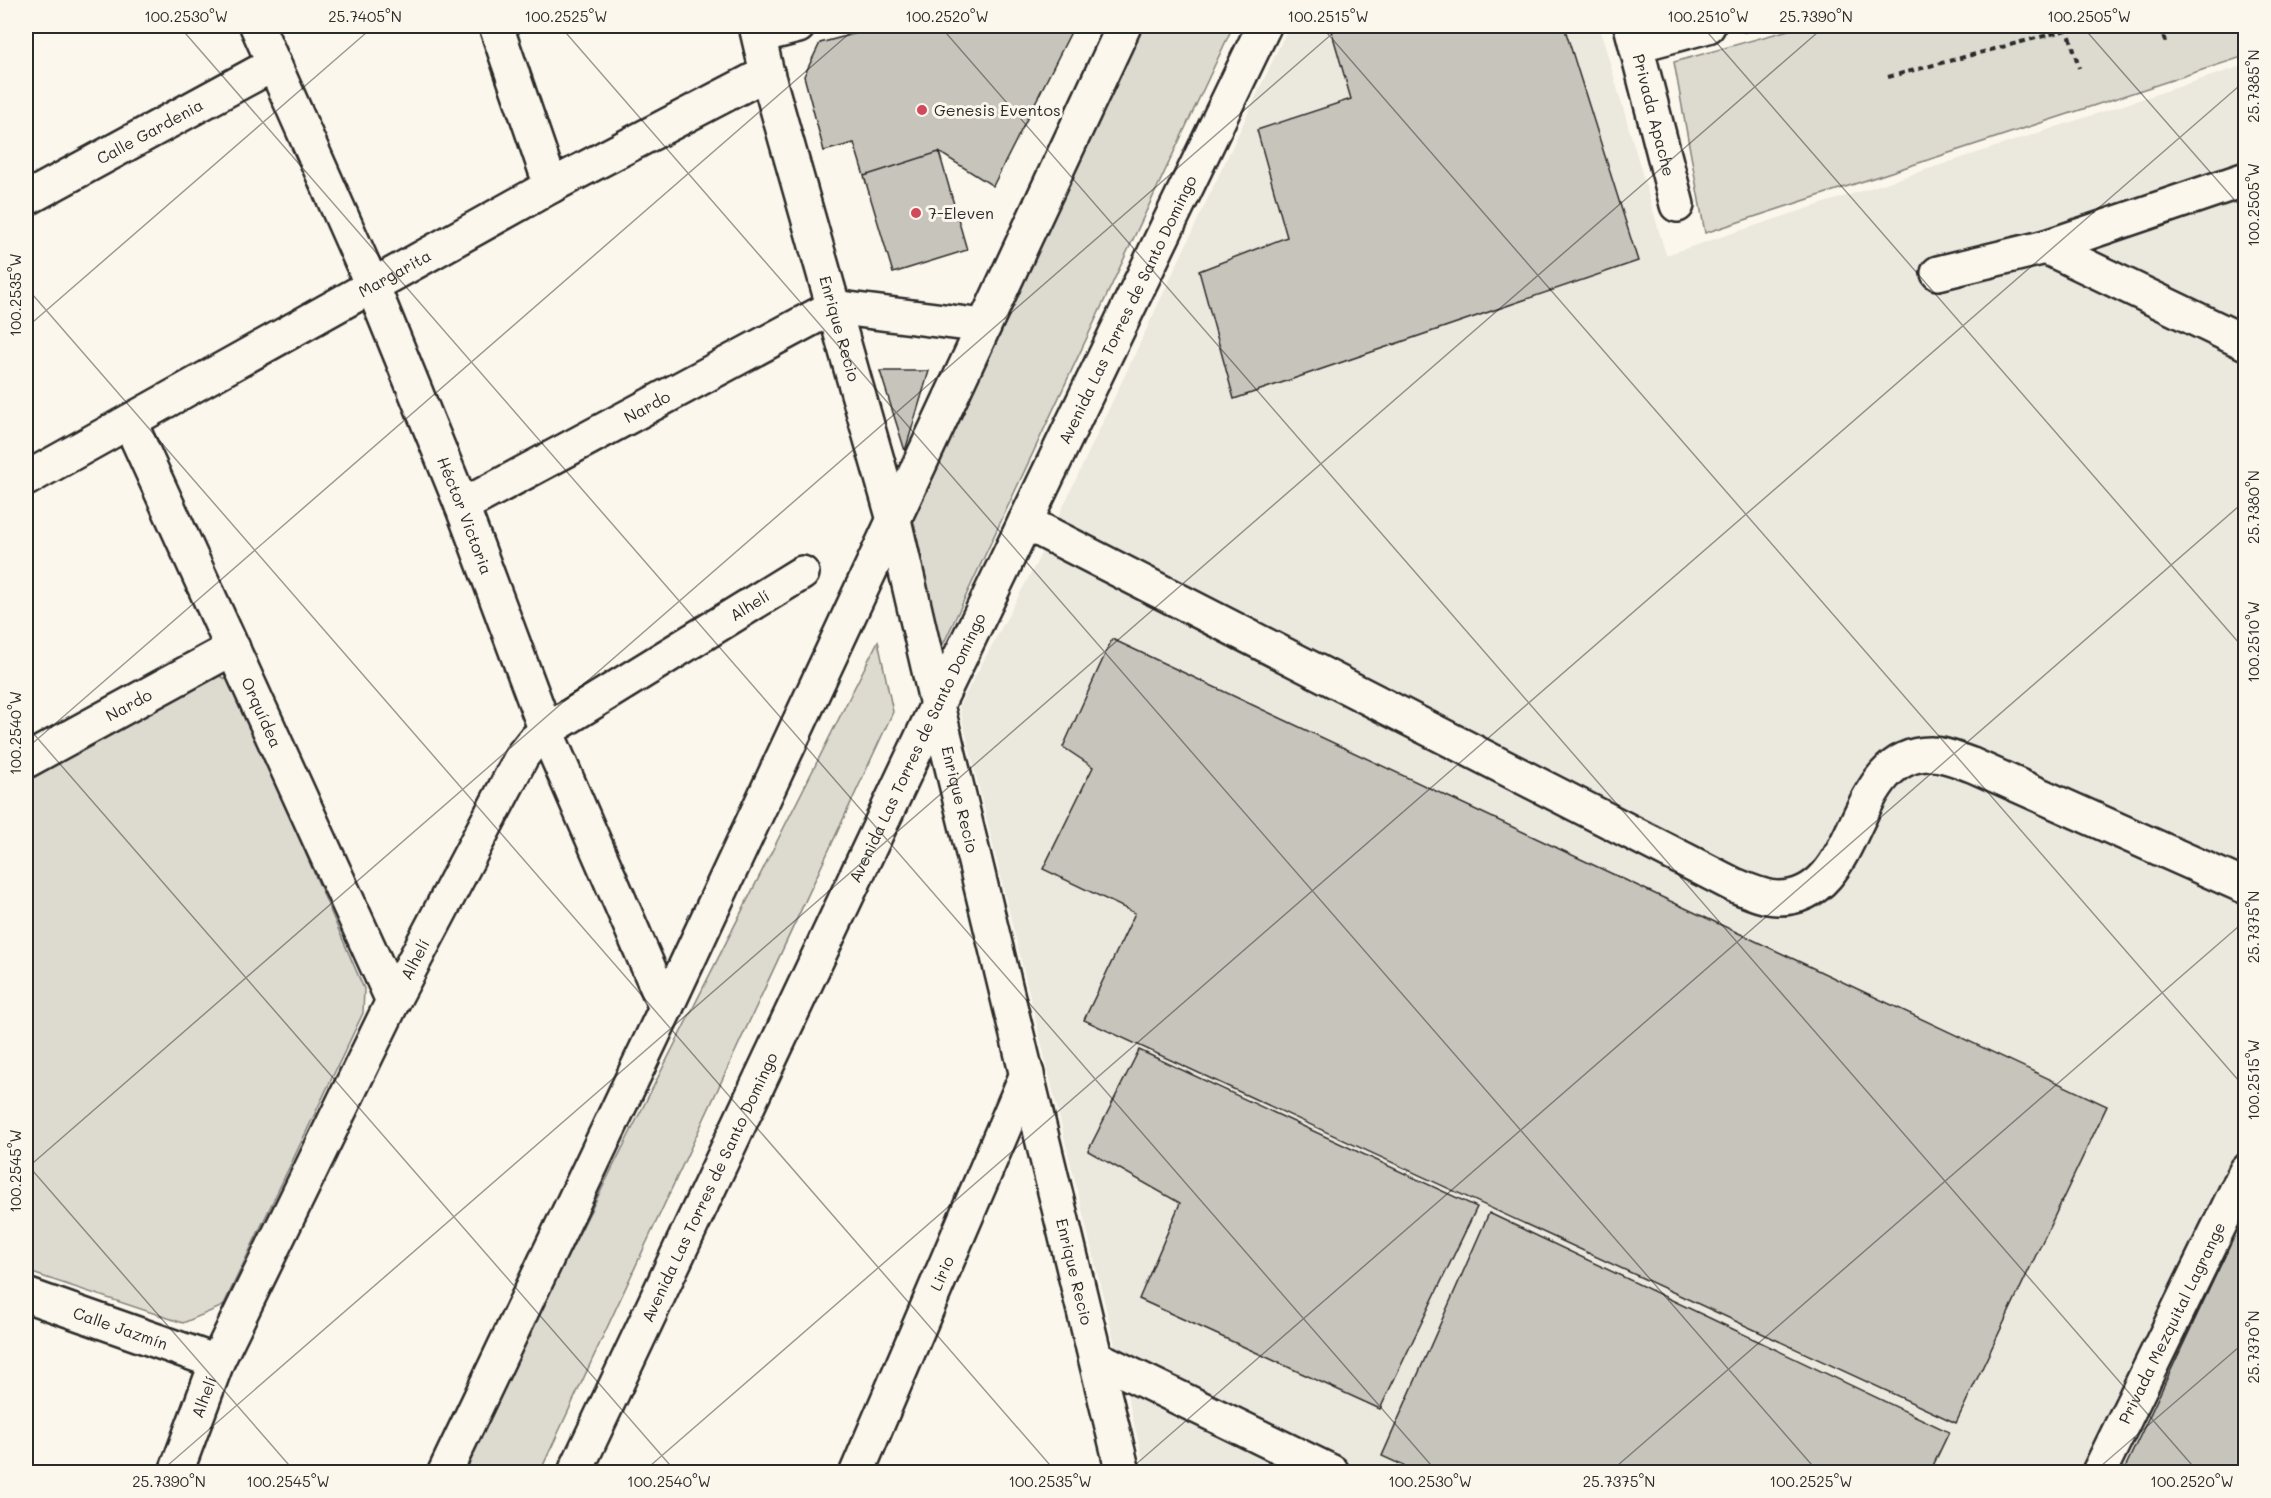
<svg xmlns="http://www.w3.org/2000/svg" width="2271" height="1498" font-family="Mali,sans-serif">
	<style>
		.built { fill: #ebe8de }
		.green { fill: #dddad0; stroke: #84827e; stroke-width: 1.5 }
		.building { fill: #c7c4bc; stroke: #2b2b2b; stroke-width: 1.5 }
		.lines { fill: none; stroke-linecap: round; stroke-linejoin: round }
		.minor-casing { stroke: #2b2b2b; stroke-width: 38 }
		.path { stroke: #2b2b2b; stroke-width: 4; stroke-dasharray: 6 4.5; stroke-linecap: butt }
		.minor { stroke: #fbf7ec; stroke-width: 33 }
		.ticks { fill: none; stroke: #2b2b2b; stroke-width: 1.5; stroke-opacity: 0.45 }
		.poi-dot { fill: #d1495b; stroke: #fbf7ec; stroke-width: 2 }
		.labels { text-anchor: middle; stroke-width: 6; stroke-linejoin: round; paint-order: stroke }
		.poi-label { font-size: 16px; fill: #2b2b2b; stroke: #fbf7ec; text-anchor: start }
		.street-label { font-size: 16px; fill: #2b2b2b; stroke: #fbf7ec }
		.neatline { fill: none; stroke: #2b2b2b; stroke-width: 2 }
		.ticks-label { font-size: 15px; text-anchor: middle; fill: #2b2b2b }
	</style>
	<rect width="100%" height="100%" fill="#fbf7ec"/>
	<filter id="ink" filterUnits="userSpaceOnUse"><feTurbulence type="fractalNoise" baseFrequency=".0167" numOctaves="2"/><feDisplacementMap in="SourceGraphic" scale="12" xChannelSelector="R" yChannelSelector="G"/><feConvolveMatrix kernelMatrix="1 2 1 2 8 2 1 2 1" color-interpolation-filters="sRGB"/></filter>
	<g filter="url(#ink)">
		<path class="built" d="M1289 26H1599L1666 255 2245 65V1472H1146L959 706 1037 562Z"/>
		<path class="green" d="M1137 26H1233L941 649 912 514Z
			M1803 26H2245V56L1705 233 1674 62Z
			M878 641 893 712 540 1472H459Z
			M205 669 232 682 364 989 363 1013 223 1306 183 1323 26 1271V768Z"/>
		<path class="building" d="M884 26H1074L993 186 939 152 864 176 854 143 824 151 804 76 820 43Z
			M1330 26H1564L1638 261 1234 399 1199 271 1287 237 1257 130 1351 99Z
			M939 152 967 250 893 273 864 176Z
			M880 371H929L905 451Z
			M1112 639 2107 1106 1956 1423 1084 1020 1135 913 1043 869 1093 767 1063 747Z
			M1139 1050 1477 1207 1380 1409 1139 1299 1180 1203 1088 1151Z
			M2246 1211V1472H2123Z
			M1489 1213 1949 1432 1930 1472H1417L1382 1456Z"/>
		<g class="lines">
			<defs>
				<g id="minor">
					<path id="s1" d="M257 26 372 285 462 506 546 731 666 1008"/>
					<path d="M496 26 551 186"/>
					<path id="s2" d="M756 26 767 73 894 520 937 705 1123 1472"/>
					<path id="s3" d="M1631 26 1677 205"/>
					<path d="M759 36 798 26"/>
					<path d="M1637 45 1708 26"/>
					<path id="s4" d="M26 199 274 64"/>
					<path d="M2046 247 2246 343"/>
					<path d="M1938 273 2046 247 2246 179"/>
					<path id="s5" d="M130 423 393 1001"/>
					<path id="s6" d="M26 479 551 186 767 73"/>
					<path id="s7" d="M462 506 833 307 984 326"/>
					<path d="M1025 522 1734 885C1747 890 1763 898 1778 898 1864 899 1847 751 1932 754 1945 754 1960 761 1972 765L2246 887"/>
					<path id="s8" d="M26 761 233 648"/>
					<path id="s9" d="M26 1295 217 1362"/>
					<path d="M1097 1358 1332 1472"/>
					<path id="s10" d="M176 1472 217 1362 393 1001 522 756 533 742 546 731 802 573"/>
					<path d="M445 1472 666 1008 1124 26"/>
					<path id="s11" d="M575 1472 937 705 1264 26"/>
					<path id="s12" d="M857 1472 1027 1074"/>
					<path id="s13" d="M2099 1472 2246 1171"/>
				</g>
			</defs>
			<use href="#minor" class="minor-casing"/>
			<path class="path" d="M2067 26 2079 68
				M2161 26 2166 46
				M1743 31 1764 26
				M1888 77 2082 26"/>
			<use href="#minor" class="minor"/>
		</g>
	</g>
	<path class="ticks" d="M179 26 1437 1472M560 26 1818 1472M940 26 2198 1472M1321 26 2246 1089M1702 26 2246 651M2082 26 2246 213M26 287 1056 1472M26 328 374 26M26 725 676 1472M26 749 858 26M26 1163 295 1472M26 1169 1341 26M160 1472 1825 26M643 1472 2246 80M1127 1472 2246 500M1610 1472 2246 920M2094 1472 2246 1341"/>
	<g class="poi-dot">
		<circle cx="922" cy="110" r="6"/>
		<circle cx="916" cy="213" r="6"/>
	</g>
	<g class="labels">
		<g class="poi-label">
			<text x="934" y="116">Genesis Eventos</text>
			<text x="928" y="219">7-Eleven</text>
		</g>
		<g class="street-label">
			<text dy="6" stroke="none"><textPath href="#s3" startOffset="92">Privada Apache</textPath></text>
			<text dy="6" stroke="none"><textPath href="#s4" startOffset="141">Calle Gardenia</textPath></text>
			<text dy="6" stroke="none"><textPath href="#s6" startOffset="422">Margarita</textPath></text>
			<text dy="6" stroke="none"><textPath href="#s11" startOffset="1287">Avenida Las Torres de Santo Domingo</textPath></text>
			<text dy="6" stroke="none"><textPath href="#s2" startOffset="314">Enrique Recio</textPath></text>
			<text dy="6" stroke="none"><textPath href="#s7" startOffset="210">Nardo</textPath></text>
			<text dy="6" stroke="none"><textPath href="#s1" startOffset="532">Héctor Victoria</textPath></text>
			<text dy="6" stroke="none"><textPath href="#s10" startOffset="1070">Alhelí</textPath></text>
			<text dy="6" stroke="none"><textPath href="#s8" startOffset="117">Nardo</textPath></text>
			<text dy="6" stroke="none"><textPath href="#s5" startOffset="318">Orquídea</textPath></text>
			<text dy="6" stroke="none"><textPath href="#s11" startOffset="801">Avenida Las Torres de Santo Domingo</textPath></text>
			<text dy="6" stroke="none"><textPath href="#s2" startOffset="800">Enrique Recio</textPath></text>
			<text dy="6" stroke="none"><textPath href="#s10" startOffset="566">Alhelí</textPath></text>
			<text dy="6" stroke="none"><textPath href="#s11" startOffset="315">Avenida Las Torres de Santo Domingo</textPath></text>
			<text dy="6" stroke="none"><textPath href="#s2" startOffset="1286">Enrique Recio</textPath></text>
			<text dy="6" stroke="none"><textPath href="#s12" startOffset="216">Lirio</textPath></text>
			<text dy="6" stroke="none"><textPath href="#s13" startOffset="166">Privada Mezquital Lagrange</textPath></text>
			<text dy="6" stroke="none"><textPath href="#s9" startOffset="100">Calle Jazmín</textPath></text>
			<text dy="6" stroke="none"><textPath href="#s10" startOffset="80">Alhelí</textPath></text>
		</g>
	</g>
	<rect width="2271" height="1498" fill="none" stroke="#fbf7ec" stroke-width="66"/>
	<rect x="33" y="33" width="2205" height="1432" class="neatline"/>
	<g class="ticks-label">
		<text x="186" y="22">100.2530°W</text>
		<text x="365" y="22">25.7405°N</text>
		<text x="566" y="22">100.2525°W</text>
		<text x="947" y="22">100.2520°W</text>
		<text x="1328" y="22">100.2515°W</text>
		<text x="1708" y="22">100.2510°W</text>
		<text x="1816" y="22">25.7390°N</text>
		<text x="2089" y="22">100.2505°W</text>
		<text transform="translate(2254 86) rotate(-90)" y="5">25.7385°N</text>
		<text transform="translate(2254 205) rotate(-90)" y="5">100.2505°W</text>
		<text transform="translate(16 295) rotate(-90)" y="5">100.2535°W</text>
		<text transform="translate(2254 507) rotate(-90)" y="5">25.7380°N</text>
		<text transform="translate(2254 642) rotate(-90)" y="5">100.2510°W</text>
		<text transform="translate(16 733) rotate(-90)" y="5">100.2540°W</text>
		<text transform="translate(2254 927) rotate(-90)" y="5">25.7375°N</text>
		<text transform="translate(2254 1080) rotate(-90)" y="5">100.2515°W</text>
		<text transform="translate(16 1171) rotate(-90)" y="5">100.2545°W</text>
		<text transform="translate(2254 1347) rotate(-90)" y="5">25.7370°N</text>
		<text x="169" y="1487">25.7390°N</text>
		<text x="288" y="1487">100.2545°W</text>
		<text x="669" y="1487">100.2540°W</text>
		<text x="1050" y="1487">100.2535°W</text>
		<text x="1430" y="1487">100.2530°W</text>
		<text x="1619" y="1487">25.7375°N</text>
		<text x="1811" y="1487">100.2525°W</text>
		<text x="2192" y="1487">100.2520°W</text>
	</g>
</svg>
